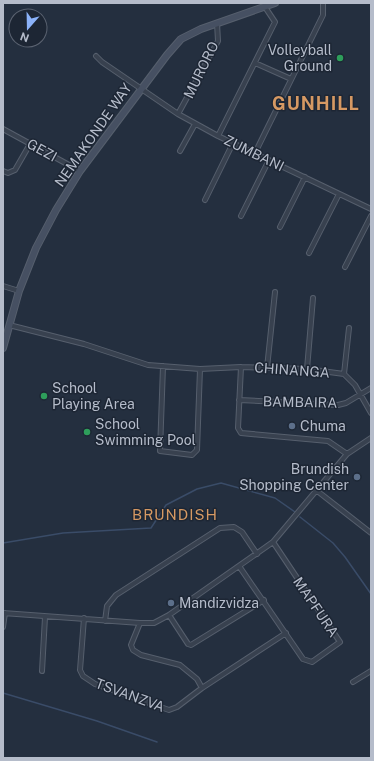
<svg xmlns="http://www.w3.org/2000/svg" width="374" height="761" font-family="'Public Sans',sans-serif">
	<style>
		.lines { fill: none; stroke-linecap: round; stroke-linejoin: round }
		.stream { stroke: #3a4c68; stroke-width: 1.5 }
		.street-casing { stroke: #565f6d; stroke-width: 6 }
		.secondary-casing { stroke: #565f6d; stroke-width: 8 }
		.street { stroke: #38414f; stroke-width: 4 }
		.secondary { stroke: #465062; stroke-width: 6 }
		.leisure-dot { fill: #2e9e5b; stroke: #1d2634; stroke-width: 1.5 }
		.service-dot { fill: #5c6f8a; stroke: #1d2634; stroke-width: 1.5 }
		.labels { text-anchor: middle; stroke-width: 3; stroke-linejoin: round; paint-order: stroke }
		.poi-label { font-size: 14px; fill: #b5bcca; stroke: #1d2634; text-anchor: start }
		.street-label { font-size: 14px; fill: #b5bcca; stroke: #1d2634 }
		.neighbourhood-label { font-size: 15px; letter-spacing: 1px; fill: #d69963; stroke: #1d2634 }
		.district-label { font-size: 18px; font-weight: bold; letter-spacing: 1px; fill: #d69963; stroke: #1d2634 }
	</style>
	<rect width="100%" height="100%" fill="#242f3f"/>
	<g class="lines">
		<path class="stream" d="M300 517 333 543 345 557 371 594
			M3 543 63 533 151 528 166 505 197 489 221 483 275 498 295 512
			M3 693 97 721 157 742"/>
		<defs>
			<path id="street" d="M96 56 102 62 178 114 218 136 371 209
				M255 63 291 79
				M178 114 218 41 217 23
				M3 129 80 171
				M218 136 275 22 265 7
				M180 151 195 124
				M255 153 323 15V3
				M3 171 8 173 15 170 30 144
				M205 200 233 143
				M241 216 269 160
				M280 227 305 177
				M309 253 339 194
				M345 267 371 216
				M3 286 19 291
				M9 325 84 344 148 365 200 369 241 367 307 369 344 374 355 385 371 413
				M163 366 160 451 192 455 197 450 200 369
				M241 367 238 428 241 433 328 441 347 454
				M267 368 275 292
				M307 369 313 298
				M344 374 349 328
				M239 400 338 405 346 403 371 388
				M316 490 371 533
				M239 566 303 659 312 662 340 642 273 542
				M3 613 140 623H154L169 615 273 542 347 454 371 438
				M169 615 188 644 191 645 264 600
				M84 618 80 670 83 676 95 684 169 710 177 707 202 688 286 633
				M105 621 107 606 116 595 220 528 234 527 242 532 257 554
				M140 623 131 645 133 650 141 655 180 665 197 679 202 688
				M3 627 5 613
				M42 671 45 617
				M353 682 371 671"/>
			<path id="secondary" d="M3 348 19 291 36 248 56 210 80 171 167 55 181 39 201 29 275 3"/>
		</defs>
		<use href="#street" class="street-casing"/>
		<use href="#secondary" class="secondary-casing"/>
		<use href="#street" class="street"/>
		<use href="#secondary" class="secondary"/>
	</g>
	<g class="leisure-dot">
		<circle cx="340" cy="58" r="4"/>
		<circle cx="44" cy="396" r="4"/>
		<circle cx="87" cy="432" r="4"/>
	</g>
	<g class="service-dot">
		<circle cx="292" cy="426" r="4"/>
		<circle cx="357" cy="477" r="4"/>
		<circle cx="171" cy="603" r="4"/>
	</g>
	<g class="labels">
		<g class="poi-label">
			<text x="332" y="55" text-anchor="end">Volleyball<tspan x="332" dy="16">Ground</tspan></text>
			<text x="52" y="393">School<tspan x="52" dy="16">Playing Area</tspan></text>
			<text x="95" y="429">School<tspan x="95" dy="16">Swimming Pool</tspan></text>
			<text x="300" y="431">Chuma</text>
			<text x="349" y="474" text-anchor="end">Brundish<tspan x="349" dy="16">Shopping Center</tspan></text>
			<text x="179" y="608">Mandizvidza</text>
		</g>
		<g class="street-label">
			<text transform="translate(201 70) rotate(-64)" y="5">MURORO</text>
			<text transform="translate(93 135) rotate(-55)" y="5">NEMAKONDE WAY</text>
			<text transform="translate(42 150) rotate(29)" y="5">GEZI</text>
			<text transform="translate(254 153) rotate(26)" y="5">ZUMBANI</text>
			<text transform="translate(292 370) rotate(4)" y="5">CHINANGA</text>
			<text transform="translate(300 402) rotate(1)" y="5">BAMBAIRA</text>
			<text transform="translate(316 607) rotate(56)" y="5">MAPFURA</text>
			<text transform="translate(130 695) rotate(20)" y="5">TSVANZVA</text>
		</g>
		<g class="neighbourhood-label">
			<text x="175" y="520">BRUNDISH</text>
		</g>
		<g class="district-label">
			<text x="316" y="110">GUNHILL</text>
		</g>
	</g>
	<rect width="374" height="761" fill="none" stroke="#b5bcca" stroke-width="8"/>
	<g transform="translate(28 28) rotate(200)"><circle r="19" fill="#1d2634" stroke="#5a6270"/>
	<path d="M0-3L7 15L0 10L-7 15Z" fill="#8bb2f9"/>
	<text y="-6" font-size="11" font-weight="bold" text-anchor="middle" fill="#b5bcca">N</text>
	</g>
</svg>
